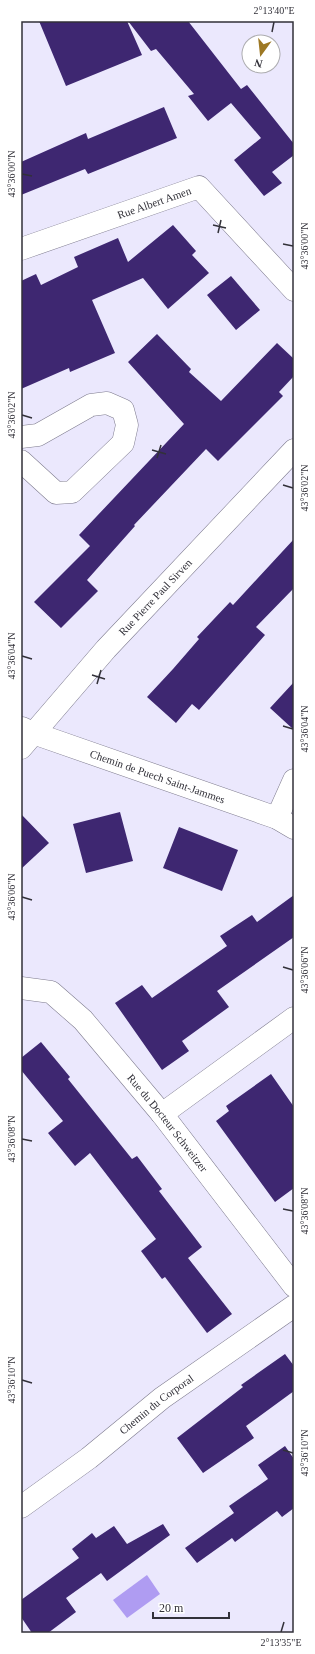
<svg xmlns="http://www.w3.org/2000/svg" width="315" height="1654" font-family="'Times New Roman',serif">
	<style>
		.water { fill: #af9cf2 }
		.building { fill: #3e2771 }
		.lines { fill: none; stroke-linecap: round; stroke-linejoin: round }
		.minor-casing { stroke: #7d7a8d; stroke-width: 23 }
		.tertiary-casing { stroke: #7d7a8d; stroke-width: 23 }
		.minor { stroke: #fff; stroke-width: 22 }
		.tertiary { stroke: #fff; stroke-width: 22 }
		.ticks { fill: none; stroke: #323139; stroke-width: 1.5 }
		.labels { text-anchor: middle; stroke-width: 4; stroke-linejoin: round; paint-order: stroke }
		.street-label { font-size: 11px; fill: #323139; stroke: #fff }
		.neatline { fill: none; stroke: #323139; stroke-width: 1.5 }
		.ticks-label { font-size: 10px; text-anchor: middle; fill: #323139 }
	</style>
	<rect width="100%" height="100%" fill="#ebe8fd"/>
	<path class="water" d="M147 1575 160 1594 127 1618 113 1600Z"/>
	<path class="building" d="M39 21H127L142 55 66 86Z
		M128 21H188L241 89 247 85 294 144V155L272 172 282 183 264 196 234 160 261 138 231 103 208 121 188 96 194 94 156 49 151 51Z
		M164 107 177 138 88 174 85 169 21 195V162L86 133 88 139Z
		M173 225 196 251 192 255 209 273 168 309 143 278 92 300 115 353 70 372 69 368 21 389V281L36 274 41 285 78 267 74 257 118 238 128 262Z
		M231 276 260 310 236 330 207 295Z
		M157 334 191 369 189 372 221 401 277 343 294 359V376L279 392 283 396 218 461 206 449 134 525 135 526 87 580 98 591 61 628 34 602 90 546 79 535 184 424 128 362Z
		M294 539V588L256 627 265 635 199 710 192 704 176 723 147 697 173 669 199 639 197 637 230 602 233 605Z
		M294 682V730L270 708Z
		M120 812 133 861 86 873 73 824Z
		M21 814 49 843 21 869Z
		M179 827 238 850 222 891 163 868Z
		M294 895V937L217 991 229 1007 182 1041 189 1051 162 1070 115 1003 142 985 152 998 227 946 220 936 252 915 257 922Z
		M41 1042 70 1077 68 1079 132 1159 137 1156 162 1189 159 1191 202 1247 188 1258 232 1314 207 1333 165 1277 162 1279 141 1251 156 1239 90 1153 75 1166 48 1133 63 1121 21 1070V1058Z
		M271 1074 294 1107V1188L275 1202 216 1121 229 1111 226 1106Z
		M285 1354 294 1366V1391L246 1426 254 1438 203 1473 177 1438 243 1387 241 1385Z
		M285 1446 294 1459V1508L282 1517 277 1511 235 1542 232 1538 197 1563 185 1548 234 1513 229 1506 268 1479 258 1465Z
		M163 1524 170 1535 107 1581 101 1573 66 1598 76 1612 48 1633H32L21 1617V1600L79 1558 72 1549 92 1533 96 1538 114 1526 127 1544Z"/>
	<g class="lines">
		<defs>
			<g id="minor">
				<path id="s1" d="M21 249 199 187 294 290"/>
				<path d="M21 437 38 435 91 405 107 403 123 410 127 425 123 443 72 492 56 493 21 461"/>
				<path id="s2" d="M22 728 33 733 277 818 294 828"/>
				<path id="s3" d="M21 748 106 649 294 450"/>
				<path d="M277 818 294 780"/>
				<path id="s4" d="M21 988 51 992 83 1020 162 1114 294 1286"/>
				<path d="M162 1114 294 1018"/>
			</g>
			<g id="tertiary">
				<path id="s5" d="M21 1507 89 1458 162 1398 294 1306"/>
			</g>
		</defs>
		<use href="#minor" class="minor-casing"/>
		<use href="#tertiary" class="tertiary-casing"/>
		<use href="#minor" class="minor"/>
		<use href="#tertiary" class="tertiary"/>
	</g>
	<path class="ticks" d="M272 32 274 22M22 174 32 176M213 225 226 228M218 233 221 220M283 244 293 246M22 415 32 418M152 450 166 454M157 458 161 445M283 485 293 488M22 656 32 659M92 675 105 679M97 684 101 670M283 726 293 729M22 897 32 900M283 967 293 970M22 1139 32 1141M283 1209 293 1211M22 1380 32 1383M283 1450 293 1453M281 1632 284 1622"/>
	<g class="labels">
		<g class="street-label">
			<text dy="4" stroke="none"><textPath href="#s1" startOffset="141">Rue Albert Amen</textPath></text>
			<text dy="4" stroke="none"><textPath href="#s3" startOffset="202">Rue Pierre Paul Sirven</textPath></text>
			<text dy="4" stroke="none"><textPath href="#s2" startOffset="144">Chemin de Puech Saint-Jammes</textPath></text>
			<text dy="4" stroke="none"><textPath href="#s4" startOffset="206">Rue du Docteur Schweitzer</textPath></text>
			<text dy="4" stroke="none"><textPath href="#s5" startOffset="170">Chemin du Corporal</textPath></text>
		</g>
	</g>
	<rect width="315" height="1654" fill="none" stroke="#ffffff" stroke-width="44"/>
	<g transform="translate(261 54) rotate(195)"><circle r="19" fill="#ffffff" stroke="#adadb0"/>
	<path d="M0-3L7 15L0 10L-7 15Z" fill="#9d7824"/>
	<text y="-6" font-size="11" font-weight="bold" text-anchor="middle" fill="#323139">N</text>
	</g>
	<path d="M153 1612v6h76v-6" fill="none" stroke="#323139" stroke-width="2"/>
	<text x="159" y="1612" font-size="12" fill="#323139" stroke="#ffffff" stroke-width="3" paint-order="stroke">20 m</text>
	<rect x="22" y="22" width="271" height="1610" class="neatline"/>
	<g class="ticks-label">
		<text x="274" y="14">2°13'40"E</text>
		<text transform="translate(11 174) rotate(-90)" y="4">43°36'00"N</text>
		<text transform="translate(304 246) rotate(-90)" y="4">43°36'00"N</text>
		<text transform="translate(11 415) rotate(-90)" y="4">43°36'02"N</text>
		<text transform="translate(304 488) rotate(-90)" y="4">43°36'02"N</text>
		<text transform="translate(11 656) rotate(-90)" y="4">43°36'04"N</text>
		<text transform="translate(304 729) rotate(-90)" y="4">43°36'04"N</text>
		<text transform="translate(11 897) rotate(-90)" y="4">43°36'06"N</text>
		<text transform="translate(304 970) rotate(-90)" y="4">43°36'06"N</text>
		<text transform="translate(11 1139) rotate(-90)" y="4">43°36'08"N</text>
		<text transform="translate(304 1211) rotate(-90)" y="4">43°36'08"N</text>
		<text transform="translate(11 1380) rotate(-90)" y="4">43°36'10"N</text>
		<text transform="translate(304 1453) rotate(-90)" y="4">43°36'10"N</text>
		<text x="281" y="1646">2°13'35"E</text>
	</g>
</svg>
